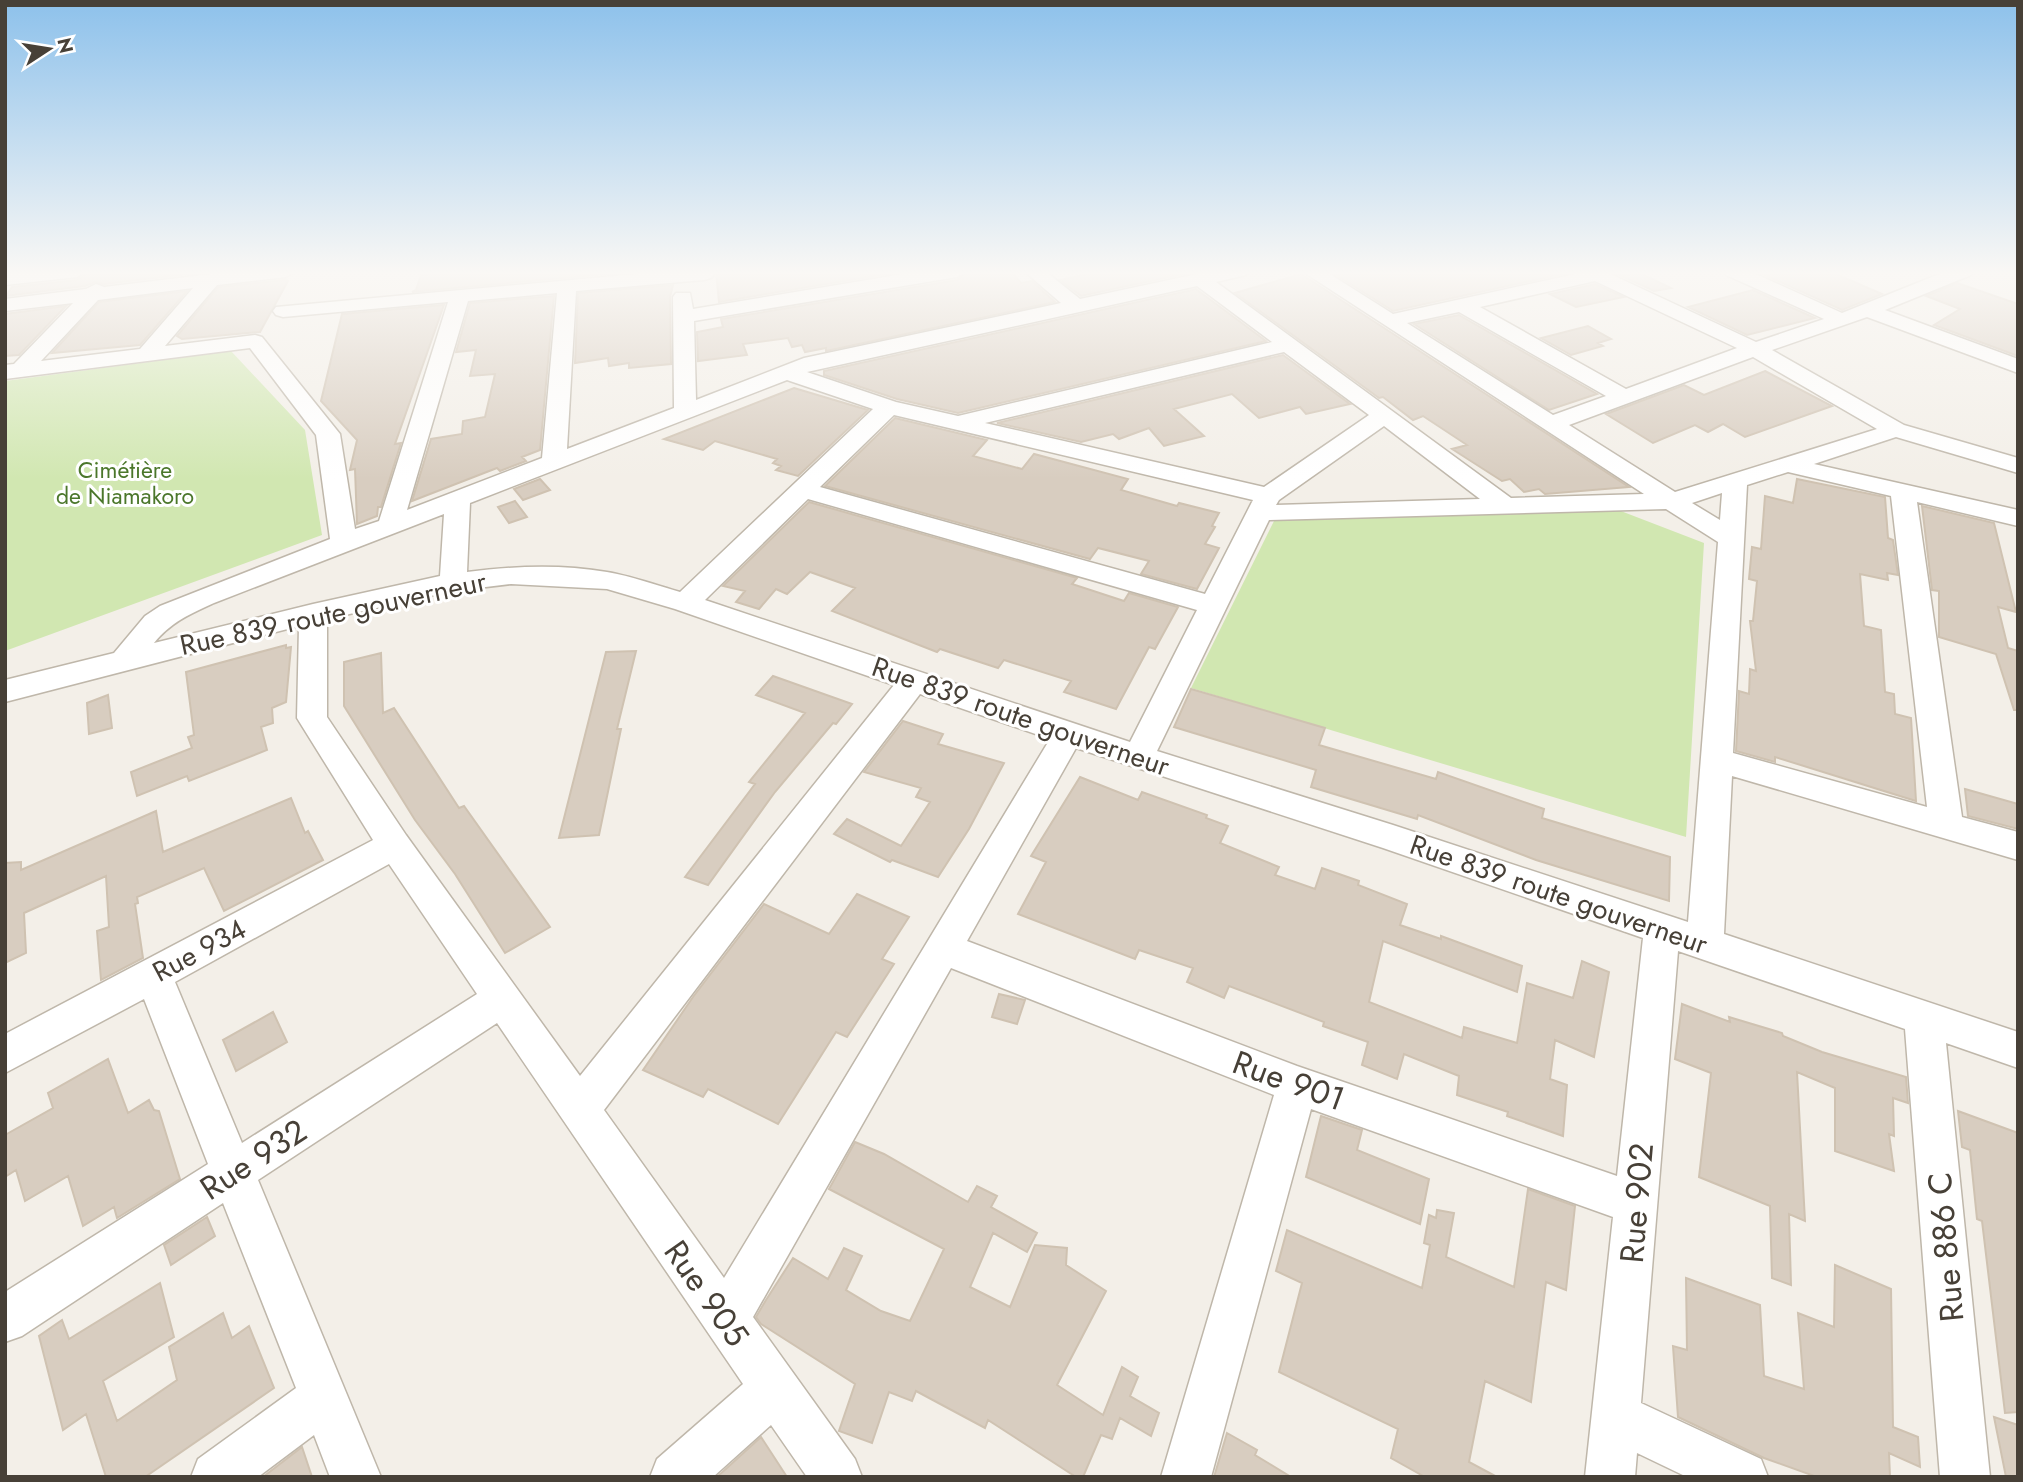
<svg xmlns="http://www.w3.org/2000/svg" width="2023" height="1482" font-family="Jost,sans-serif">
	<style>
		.green { fill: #d1e7b1 }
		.building { fill: #d8cdc0; stroke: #cfc2b1; stroke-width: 2 }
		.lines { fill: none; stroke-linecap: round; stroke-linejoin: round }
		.minor-casing { stroke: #bfb7aa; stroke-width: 3 }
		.minor { fill: #fff; fill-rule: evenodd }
		.labels { text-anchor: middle; stroke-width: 6; stroke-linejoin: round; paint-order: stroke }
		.far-park-label { font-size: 23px; fill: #4b772b; stroke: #fff }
		.street-label { font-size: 28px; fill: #474037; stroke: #fff }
		.near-street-label { font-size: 33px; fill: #474037; stroke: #fff }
	</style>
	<rect width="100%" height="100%" fill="#f3efe8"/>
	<path class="green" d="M231 351 305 430 322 535 5 651V381Z
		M1613 508 1704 543 1686 837 1191 688 1275 519Z"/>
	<path class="building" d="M89 271H212L104 284 95 282 85 286 6 296 12 287 77 280Z
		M427 271H579V274L639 271 412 292 416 290 421 275H426Z
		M716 271H904L719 302Z
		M969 271H1011L1021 283 1032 281 1055 302 826 351V348L805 352 802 345 792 347 788 338 743 344 747 355 698 361 697 332 723 327 721 319 957 280Z
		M1100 271H1177L1180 274 1197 271 1081 296 1060 280Z
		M1330 271H1576L1393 311Z
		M1611 271 1624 276 1638 272 1671 288 1654 291Z
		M1756 271H1829L1882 294 1842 310Z
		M1301 274 1629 487 1545 494 1539 489 1524 492 1510 479 1502 481 1452 449 1467 445 1423 416 1413 420 1383 397 1379 398 1235 293Z
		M284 280 288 281 260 332 182 339 177 336 218 287Z
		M1957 283 2018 304V356L1934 325 1960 309 1926 296Z
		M1595 284 1624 297 1576 307 1550 294Z
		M673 285 670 297 671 364 629 368V363L609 366 608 358 575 363 578 293Z
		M1196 289 1266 341 958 413 897 399 824 375V371Z
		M1753 290 1815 318 1747 335 1688 307Z
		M187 291 140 345 52 353 99 302Z
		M554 296 540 450 522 457 526 461 500 471 497 468 412 501 431 439 462 434 463 421 485 417 495 374 470 376 476 350 456 352 470 303Z
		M444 305 395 444 401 443 381 507H378L377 516 357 524 355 469 350 470 357 440 321 401 342 314Z
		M66 306 19 355 5 356V314Z
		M1459 315 1597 394 1549 410 1414 324Z
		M1588 326 1611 339 1598 343 1603 346 1571 355 1541 338Z
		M1283 355 1350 404 1306 414 1300 407 1259 418 1232 394 1174 409 1204 436 1164 446 1149 428 1119 439 1113 434 1081 442 997 423Z
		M1765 371 1832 406 1745 437 1723 424 1708 432 1695 425 1653 443 1606 414 1684 385 1704 395Z
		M794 388 868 410 798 476 776 470 781 466 773 463 777 459 715 441 703 450 664 439Z
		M895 418 987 440 973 456 1022 469 1034 454 1128 479 1121 490 1177 506 1179 503 1219 513 1212 526 1215 527 1205 544 1219 548 1197 589 1141 574 1149 561 1098 548 1090 559 825 486Z
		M540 479 550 490 523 500 514 489Z
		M1797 479 1885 497 1888 538 1893 540 1898 575 1887 573 1888 580 1860 574 1864 626 1881 630 1885 692 1894 694 1895 714 1911 718 1916 801 1775 757V762L1736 751 1739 691 1749 694 1750 669 1756 671 1750 621H1753L1757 581 1749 579 1752 547 1761 549 1765 496 1793 503Z
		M515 501 527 517 509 523 498 507Z
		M809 502 1077 578 1072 584 1124 601 1129 593 1178 607 1155 649 1149 647 1116 709 1064 692 1071 681 1004 660 998 668 940 649 937 652 832 611 855 588 810 572 787 594 776 589 759 609 736 602 745 591 723 586Z
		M1922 506 1994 523 2016 612 1998 607 2008 648 2018 651V710H2014L1996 654 1939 637V591L1932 590Z
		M286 645V648L291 647 286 702 272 708 273 723 261 727 267 750 189 781 187 776 137 796 131 772 192 748 188 737 194 735 186 672Z
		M636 651 617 729H621L599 835 559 838 606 652Z
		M381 653 383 713 394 708 459 808 464 806 550 927 505 953 455 874 415 820 344 706V662Z
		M773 676 852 704 836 724 833 723 775 792 708 885 685 877 755 784 749 782 805 713 756 695Z
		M1191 689 1325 728 1319 745 1436 779 1438 772 1544 809 1542 818 1670 857 1669 901 1536 860 1418 815 1417 819 1311 787 1316 770 1174 727Z
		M108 695 112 728 89 734 87 703Z
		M903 721 943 734 938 744 1004 763 969 829 938 877 892 860 890 862 834 834 847 819 901 846 930 802 916 797 921 788 864 772Z
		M1080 777 1138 800 1142 792 1207 815 1206 818 1228 826 1220 843 1279 867 1275 875 1315 889 1322 868 1359 881 1358 885 1407 904 1400 925 1441 939V936L1522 966 1517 992 1383 941 1369 1002 1462 1038 1464 1027 1517 1043 1527 983 1573 998 1582 961 1609 972 1594 1057 1555 1040 1550 1079 1567 1085 1563 1136 1507 1116 1508 1112 1457 1095 1459 1076 1404 1054 1397 1079 1362 1065 1368 1042 1323 1026 1324 1022 1229 986 1224 998 1187 982 1193 968 1139 950 1135 959 1018 914 1046 862 1031 856Z
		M1965 789 2018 804V829L1968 816Z
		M291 798 305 833 308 831 323 860 224 911 204 868 137 897 138 903 135 904 143 958 101 980 97 931 109 927 106 876 24 913 26 953 5 963V863L21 862V870L156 811 163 852Z
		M857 894 909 917 882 959 894 964 847 1037 836 1032 778 1124 708 1089 703 1097 643 1070 693 997 764 904 829 934Z
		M999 994 1025 1000 1017 1024 992 1017Z
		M1682 1004 1730 1022 1729 1017 1782 1033 1783 1036 1822 1052 1906 1077 1908 1103 1893 1098 1894 1136 1889 1134 1894 1171 1835 1151V1088L1797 1072 1805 1221 1789 1214 1791 1285 1772 1278 1770 1206 1699 1177 1711 1073 1675 1059Z
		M273 1012 287 1042 236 1071 223 1040Z
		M108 1059 128 1113 149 1100 154 1110 159 1111 180 1179 117 1218 114 1207 83 1226 68 1176 25 1201 16 1170 5 1177V1135L53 1108 48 1093Z
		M1958 1111 2018 1133V1412L2005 1413 1982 1221 1977 1219 1970 1150 1962 1147Z
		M1321 1116 1362 1130 1357 1150 1429 1179 1420 1224 1306 1177Z
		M855 1142 884 1154 968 1202 977 1186 997 1196 991 1207 1037 1233 1027 1252 993 1233 970 1287 1010 1307 1035 1245 1067 1248 1066 1265 1106 1291 1057 1385 1103 1415 1122 1367 1138 1377 1130 1396 1159 1413 1151 1436 1120 1418 1112 1439 1101 1435 1083 1477H1076L988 1420 985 1428 916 1391 912 1401 889 1392 872 1443 839 1431 855 1384 761 1324 756 1317 766 1300 793 1258 828 1279 844 1248 862 1256 846 1290 881 1311 910 1321 944 1249 829 1189Z
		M1528 1189 1575 1206 1566 1290 1546 1282 1531 1402 1485 1381 1469 1462 1497 1477H1425L1391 1458 1398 1429 1279 1372 1302 1283 1276 1271 1287 1230 1422 1288 1430 1245 1424 1243 1429 1215 1436 1218 1437 1210 1454 1213 1446 1257 1514 1287Z
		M207 1217 215 1236 171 1265 164 1245Z
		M1835 1265 1891 1289 1893 1427 1918 1437 1920 1467 1889 1453 1890 1477H1817L1764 1458 1678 1417 1673 1346 1687 1350 1686 1278 1760 1305 1764 1376 1804 1389 1798 1313 1834 1327Z
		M160 1283 174 1337 103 1381 117 1421 177 1380 169 1347 223 1313 232 1338 249 1326 274 1388 145 1477H106L86 1414 63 1430 39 1336 62 1320 69 1339Z
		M1994 1417 2018 1425V1477H2006Z
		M1227 1433 1257 1450 1255 1455 1291 1477H1214Z
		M761 1437 787 1477H717Z
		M302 1447 312 1477H263Z"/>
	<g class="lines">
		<defs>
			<path id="minor" d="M23 271H86L77 277 5 285V273Z
				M236 271H295L286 277 217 285 165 346 255 335 262 337 340 434 355 529 379 521 448 302 283 317 276 315 273 311 276 307 670 271H712L714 274 711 278 704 280 576 291 567 449 674 408 673 297 676 293H690L693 309 921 271H966L957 277 694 321 696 400 804 358 1061 303 1024 271H1045L1080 299 1211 271H1248L1246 275 1216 282 1511 498 1644 494 1302 271H1325L1393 314 1580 273 1579 271H1604L1756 342 1824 319 1726 275 1724 271H1749L1842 313 1947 271H1973L1971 275 1885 310 2018 359V373L1867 317 1772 350 1904 425 2018 458V473L1896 437 1814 464 2018 510V526L1917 502 1962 817 2018 832V860L1732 776 1724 934 2018 1032V1068L1946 1043 1990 1477H1940L1905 1029 1678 951 1641 1403 1761 1459 1768 1477H1687L1637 1453 1635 1477H1585L1613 1217 1311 1109 1211 1477H1161L1274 1095 951 968 753 1317 855 1459 862 1477H807L771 1425 713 1477H650L657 1459 743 1384 497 1023 258 1180 381 1477H330L314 1435 258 1477H191L198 1459 296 1388 223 1203 22 1336 5 1342V1292L208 1164 144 999 5 1073V1034L373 840 297 718 299 626 5 702V680L114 653 145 616 160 606 330 539 316 435 250 348 5 379V365L14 364 73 303 5 311V299L86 289 96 284 104 287ZM1595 281 1737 348 1626 389 1480 307ZM1197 286 1272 342 958 416 896 402 807 372ZM193 288 140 349 41 361 98 300ZM557 293 542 458 407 510 468 301ZM1459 312 1606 396 1553 415 1407 323ZM1284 352 1369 415 1264 487 985 423ZM1753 357 1877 429 1675 492 1569 425ZM787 380 873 409 680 592C656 585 631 576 607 572 561 564 513 566 467 572L470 503ZM894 415 1253 500 1205 594 820 487ZM1384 426 1480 499 1276 505 1279 500ZM1788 472 1891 496 1927 807 1733 753 1747 485ZM1722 493 1720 520 1692 503ZM808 499 1197 610 1130 742 705 600ZM1666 509 1718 542 1688 922 1393 825 1157 751 1269 520ZM444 514 440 576 313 604 154 643C171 622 190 614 214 603ZM511 584 607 589 675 609 894 685 580 1076 406 835 327 717V619L453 591ZM920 694 1050 739 724 1278 604 1110ZM1076 748 1383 848 1643 938 1617 1176 1297 1066 967 941ZM389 864 477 994 242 1143 175 982Z"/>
		</defs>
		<use href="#minor" class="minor-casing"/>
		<use href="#minor" class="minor"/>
	</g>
	<linearGradient id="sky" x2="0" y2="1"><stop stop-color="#8dc1eb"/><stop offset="0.57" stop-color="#faf8f5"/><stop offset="1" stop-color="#faf8f5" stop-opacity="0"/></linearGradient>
	<rect width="2023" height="479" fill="url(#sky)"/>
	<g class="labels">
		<g class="far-park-label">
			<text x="125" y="478">Cimétière<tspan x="125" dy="26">de Niamakoro</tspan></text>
		</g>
		<g class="street-label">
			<text transform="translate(333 613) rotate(-12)" y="10">Rue 839 route gouverneur</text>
			<text transform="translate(1021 716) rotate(19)" y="10">Rue 839 route gouverneur</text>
			<text transform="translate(1559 894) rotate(19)" y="10">Rue 839 route gouverneur</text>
			<text transform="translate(199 950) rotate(-28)" y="10">Rue 934</text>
		</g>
		<g class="near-street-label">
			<text transform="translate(1289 1080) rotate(20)" y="12">Rue 901</text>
			<text transform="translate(253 1159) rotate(-33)" y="12">Rue 932</text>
			<text transform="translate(1636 1203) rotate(-85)" y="12">Rue 902</text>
			<text transform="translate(1945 1247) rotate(-95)" y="12">Rue 886 C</text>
			<text transform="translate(707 1293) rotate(55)" y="12">Rue 905</text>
		</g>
	</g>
	<rect width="2023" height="1482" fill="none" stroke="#474037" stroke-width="14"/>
	<g transform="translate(49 49) rotate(78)" stroke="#ffffff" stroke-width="5" paint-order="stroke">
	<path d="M0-5L12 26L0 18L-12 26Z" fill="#474037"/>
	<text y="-10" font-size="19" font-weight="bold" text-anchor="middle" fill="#474037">N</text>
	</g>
</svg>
